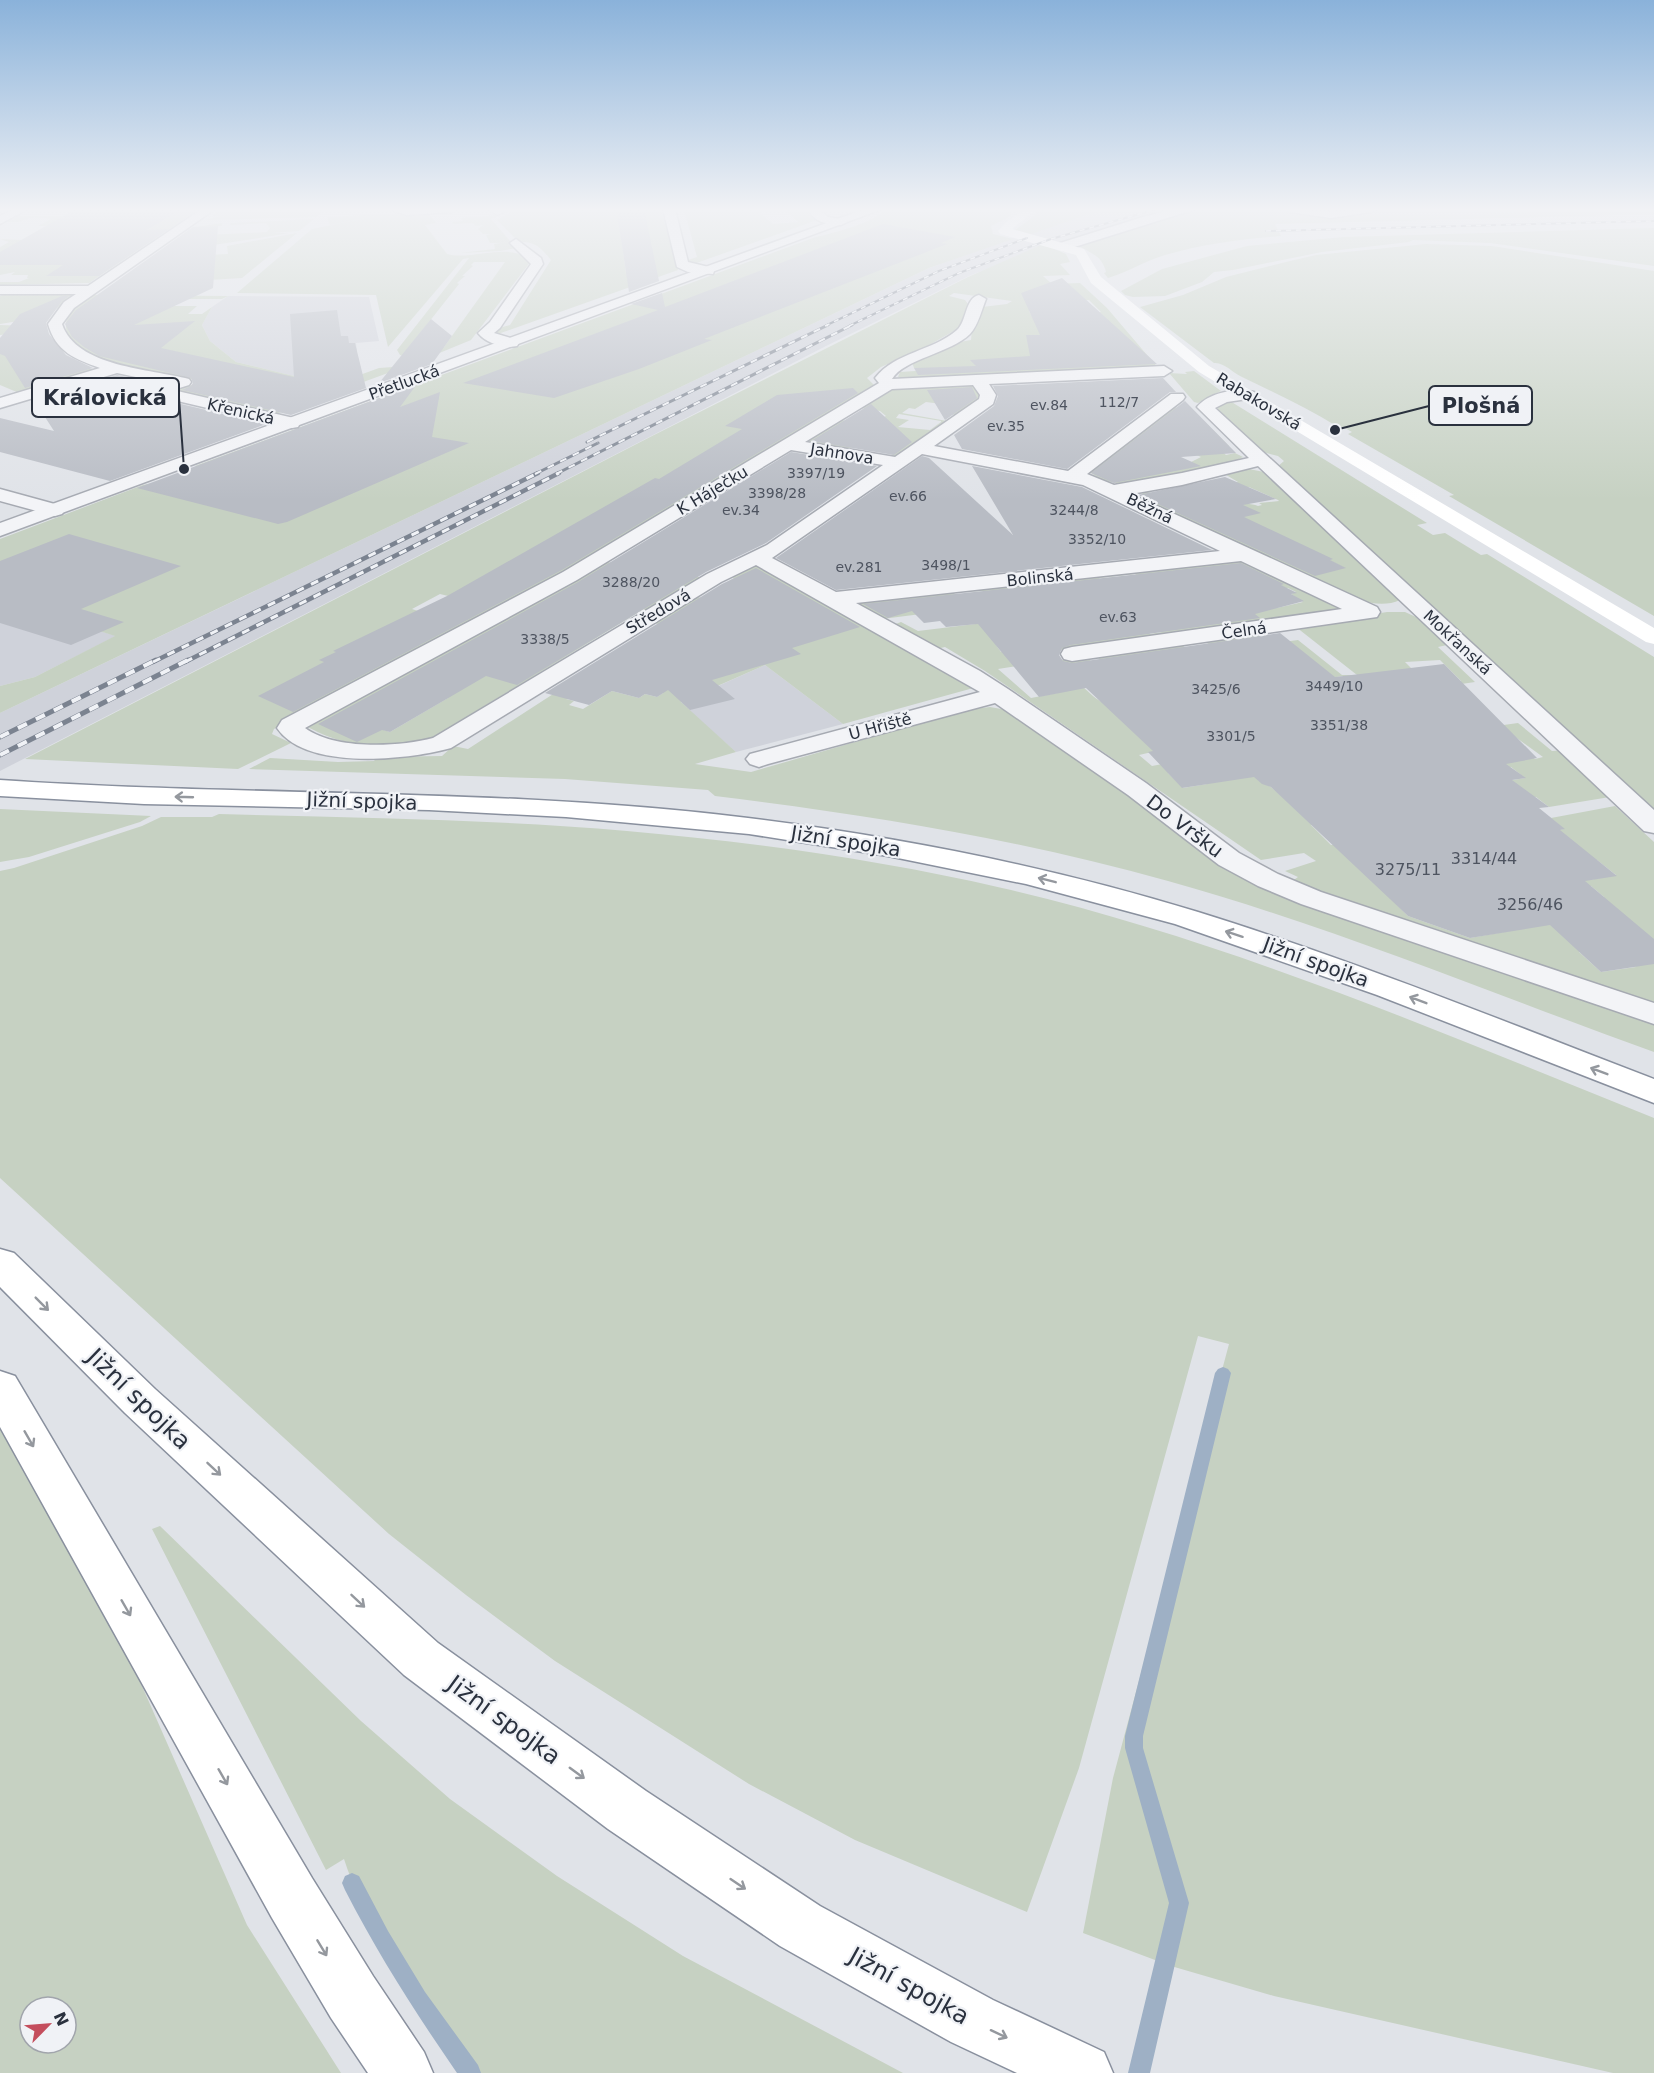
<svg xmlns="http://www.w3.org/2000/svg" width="1654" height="2073" font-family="'DejaVu Sans',sans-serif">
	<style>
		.built { fill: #cfd2da }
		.green { fill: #c6d1c2; fill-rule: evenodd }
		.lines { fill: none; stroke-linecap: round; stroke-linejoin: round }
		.stream { fill: #9eb0c5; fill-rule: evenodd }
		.building { fill: #b8bcc4 }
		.minor-casing { stroke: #a6aab2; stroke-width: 3 }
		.tertiary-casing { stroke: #a6aab2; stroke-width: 3 }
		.trunk-casing { stroke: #89909e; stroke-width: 3 }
		.minor { fill: #f3f4f7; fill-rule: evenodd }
		.tertiary { fill: #f3f4f7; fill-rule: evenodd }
		.secondary { fill: #fff; fill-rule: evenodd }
		.trunk { fill: #fff; fill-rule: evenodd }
		.rail-far3-casing { stroke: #7b8390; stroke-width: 2 }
		.rail-far2-casing { stroke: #7b8390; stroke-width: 3 }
		.rail-far1-casing { stroke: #7b8390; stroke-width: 4.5 }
		.rail-casing { stroke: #7b8390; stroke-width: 5 }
		.rail-far3 { stroke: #f0f2f6; stroke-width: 1.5; stroke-dasharray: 5; stroke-linecap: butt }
		.rail-far2 { stroke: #f0f2f6; stroke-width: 2; stroke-dasharray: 7; stroke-linecap: butt }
		.rail-far1 { stroke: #f0f2f6; stroke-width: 3; stroke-dasharray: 8; stroke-linecap: butt }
		.rail { stroke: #f0f2f6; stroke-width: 4; stroke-dasharray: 10; stroke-linecap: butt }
		.oneway { stroke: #94989e }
		.labels { text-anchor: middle; stroke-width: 4.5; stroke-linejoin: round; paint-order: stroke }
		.far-number-label { font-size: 14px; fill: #4e5460 }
		.far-street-label { font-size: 16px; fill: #2a313e; stroke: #f0f2f6 }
		.number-label { font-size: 16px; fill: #4e5460 }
		.street-label { font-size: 20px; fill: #2a313e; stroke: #f0f2f6 }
		.near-street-label { font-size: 24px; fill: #2a313e; stroke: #f0f2f6 }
		.leader { fill: none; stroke: #2a313e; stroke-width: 2 }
		.callout-dot { fill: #2a313e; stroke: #f0f2f6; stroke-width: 2 }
		.callout { fill: #f0f2f6; stroke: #2a313e; stroke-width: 2 }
		.callout-label { font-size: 21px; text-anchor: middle; font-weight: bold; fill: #2a313e }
	</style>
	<rect width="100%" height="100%" fill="#e0e3e8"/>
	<path class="built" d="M1111 209H1173L1061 241 971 275 826 346 0 771V713L927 269 1022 234Z
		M1379 209H1654L1343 216Z
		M228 296 369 297 379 341 356 343 357 352H352L298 377 236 362 210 341 202 325 212 307Z
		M0 600 116 636 35 677 0 686Z
		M765 665 843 724 736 752 680 703Z"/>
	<path class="green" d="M140 209H199L89 283 0 285V282H19L29 278H27L28 275H11L15 272 0 275V247L9 242 0 239 22 240 52 226H38L51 219 34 217 18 222H7L18 216H131ZM152 210H178L77 276H47Z
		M221 209H325L316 217 206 220 220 216H212Z
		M577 209H617L626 273 644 209H661L678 270 495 335 492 333 495 329 510 325 551 260C541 248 536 241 519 242L497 220 511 212Z
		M684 209H755L773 224 798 222 783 209H802L817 220 691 265 688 260 697 257Z
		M886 209H1011V216L991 226 993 234 1013 239 929 268 0 713V686L35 677 115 636 0 599V539L143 485 164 481 197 468 195 466 813 238C835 232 872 224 886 209Z
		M1043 209H1111L1084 216 1025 236 1014 231Z
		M1196 209H1284L1319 216H1343L1654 210V214L1275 224 1281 236C1241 239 1203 244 1165 255 1145 261 1128 272 1108 278L1104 273 1106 272C1102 255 1090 253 1077 245L1152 218Z
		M428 212 436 223 425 225 447 254C473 261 511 241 531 261L471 340 420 361 400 355 397 350 469 258 463 259 388 347 376 295 237 293 312 229 381 215 330 225 327 217ZM474 262H505L444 347 410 346 459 284 457 283 465 276H462L473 266 471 265Z
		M500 215 491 219 516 248 500 251 460 253 495 249 494 244 501 243H490L486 235 492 234H483L478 229 483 225 476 226 473 223 454 224 452 222 463 221 461 218Z
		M314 219 299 231 272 233H289C245 241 202 246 157 254L196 227 222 223V226H208L207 235 267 232 270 228 266 223 230 225 231 223Z
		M1654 228V266L1490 243 1413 240 1409 242 1322 252 1233 270 1214 272 1202 282 1165 296 1133 297 1125 295 1121 291 1162 269 1247 246 1344 237Z
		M297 233 242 278 143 284 214 272 207 255 228 254 227 246Z
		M1043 244 1066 254 1070 262 1060 264 1070 275 1043 276 1052 284 1080 283 1107 308 1159 369 903 379 898 377 900 372 930 370 929 368H914L912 362 954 343 971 340 972 329 982 307 1007 304 1012 301 954 293 949 296 965 300 968 304 959 328 924 348 881 367 867 378 874 385 600 552 274 729 272 734 291 743 287 745 238 769 25 759 654 435 968 277ZM1089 300 1101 312 1033 318 1029 311 1049 302ZM440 594 489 606 421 612 412 609Z
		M1426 244 1492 246 1654 271V616L1449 496 1454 495 1348 434 1352 432 1343 427H1338C1307 408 1275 393 1242 377 1233 373 1224 362 1214 363L1140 307 1183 295 1226 277 1290 261 1316 255Z
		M2 295H74L48 315 43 334 71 360 93 370 19 393 0 385V350L11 334 0 335V325L29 326 19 321 0 324V296Z
		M94 295 228 296 222 299H181L172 306H197L188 314H202L212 307 202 325 210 341 236 362 298 377 357 354 361 369 346 380 379 368 407 366 276 414 175 391 203 381C176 376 62 362 66 324 67 311 84 302 94 295Z
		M1194 371 1221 391 1198 403 1194 402 1169 373 1187 374 1185 372Z
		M964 384 974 386 982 397 956 415 947 414 957 406 926 402 915 409 909 408 902 413 947 421 894 459 799 443 885 389ZM860 408 880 411 886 416 869 425 841 420ZM899 414 941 421V422L930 430 898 427 909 420 896 418ZM859 442 900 449 888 457 848 450Z
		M1230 401 1427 523 1417 525 1433 535 1445 533 1481 555 1487 554 1654 657V811L1277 467 1284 461 1278 456 1259 451 1219 413 1217 409 1219 405Z
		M1173 407 1183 409 1189 415H1198L1229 446 1218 448 1226 455 1235 453 1243 457C1217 471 1156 482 1127 484 1114 484 1101 480 1091 473V470ZM1175 445 1201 457 1191 462 1121 465Z
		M1244 468 1264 472 1401 595 1400 600C1368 615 1324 582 1296 569L1288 571 1148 503 1141 496 1144 491 1170 498 1238 482 1223 473ZM1249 487 1278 500 1279 501 1259 503 1262 505 1258 506C1251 503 1243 505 1232 500L1237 490Z
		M1240 559 1347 611 1009 657 1017 666 998 669 1031 698 1057 693 1025 665 1086 657 1092 662H1097L1100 664 1066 670C1097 699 1100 713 1145 702L1132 690H1127L1109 673 1113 672 1095 655 1181 644 1200 661 1223 658 1205 641 1262 633 1275 643 1298 640 1342 675H1357L1296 627 1387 612H1405L1416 617 1447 645 1438 647 1475 682 1400 693 1423 710 1389 717 1417 737 1518 723 1552 751 1567 750 1616 796 1549 807 1536 797 1520 800 1532 810 1525 811 1513 802 1498 805 1508 814 1434 826 1492 877 1541 869 1550 876 1579 872 1589 880 1616 875 1597 860 1582 863 1541 833 1564 829 1551 818 1615 806 1654 842V943L1636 947 1654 961V1005L1454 939 1456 936 1415 922 1412 925 1291 882 1298 877 1285 871 1316 861 1304 853 1261 860 985 671 945 647 936 649 893 625 901 622 918 631 1008 620 984 591 953 592 967 608 974 607 983 616 965 618 962 615 944 618 937 612 882 619 857 604 859 600 863 599ZM1236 564 1256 575 1252 576 1257 579 1232 586 1206 572ZM1135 574 1143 582 1120 587 1118 585 1107 586 1099 578ZM1072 580 1085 592 1073 594 1076 598 1060 600 1063 603 1045 605 1028 588 1043 586 1041 584ZM1182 583 1190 588 1210 585 1221 594 1213 596 1225 606 1171 613 1159 603 1189 599 1173 584ZM1288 588 1296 592 1291 594 1303 602 1277 608 1255 596 1243 599 1234 594ZM1131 605 1145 618H1149L1162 632 1150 634 1145 628 1140 629 1129 617 1100 620 1103 625 1088 627 1075 612ZM1021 624 1043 646 1001 652 996 645 1003 644 990 629ZM1174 652 1185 663 1149 670 1135 656ZM1440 660 1461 681 1438 683 1433 678H1421L1405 662ZM1343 676 1358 689 1316 695 1302 682ZM1236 682 1251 695 1214 700 1200 688ZM1259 718 1288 745 1277 747 1272 743 1255 746 1252 743 1236 745 1230 739 1224 740 1216 732 1221 731 1215 725ZM1340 718 1348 723 1355 722 1367 731 1364 732 1369 737 1340 742 1329 734 1317 736 1303 724ZM1514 736 1543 757 1535 759 1531 756 1449 770 1425 752 1454 747 1451 743 1472 739 1477 743ZM1165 749 1178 761 1152 766 1139 755ZM1316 759 1336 777 1306 782 1317 793 1284 798 1271 787 1258 780 1260 776 1253 769ZM1511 767 1525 778 1478 786 1481 789 1471 791 1466 788 1433 793 1421 783ZM1193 769 1207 784 1183 788 1168 773ZM1385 790 1419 819 1406 822 1382 801 1373 803 1363 794ZM1363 816 1376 827 1362 830 1370 838 1331 845 1311 825ZM1431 849 1459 873 1418 881C1411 874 1403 874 1395 867L1399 863 1392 856ZM1552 882 1562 891 1591 886 1604 897 1575 901 1585 912 1531 921 1498 891ZM1489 889 1531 927 1470 938 1408 916 1397 905 1421 901 1412 893 1428 890 1437 898ZM1614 946 1636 967 1601 972 1579 952Z
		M607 562 704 578 646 613 639 612 432 738C406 747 369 748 343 741 329 738 316 731 303 725ZM448 698 390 732 371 726Z
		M749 566H761L977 687 843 724 765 665 681 702 736 752 695 764 751 772 966 710 990 707 1007 710 1109 779 1222 865 1258 885 1654 1021V1052C1493 994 1333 927 1168 881 1019 839 868 815 715 796L708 790 565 779 249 769 270 758 338 762 374 761 377 757 442 756 453 746 468 749 581 676 685 631 650 622 691 596 703 598 734 578 729 576ZM638 686 663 693 657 697 645 694 639 698 612 691 583 709 569 705 574 701 566 699Z
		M0 809 151 816 140 822 29 857 0 862Z
		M219 814C355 818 492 819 627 831 753 842 880 860 1002 888 1227 940 1440 1032 1654 1118V2073H1613L1274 1996 1171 1966 1083 1933 1113 1778 1229 1344 1198 1336 1079 1768 1027 1912 855 1840 749 1784 555 1661 466 1595 389 1534 0 1178V871L14 868 142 826 161 817H212Z
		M0 1418 84 1554 247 1925 341 2073H0ZM30 2007H66V2043H30Z
		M160 1526 361 1721 450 1799 557 1876 683 1956 903 2073H470C455 2055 443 2035 430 2016 397 1967 362 1915 344 1859L326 1870 152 1529Z"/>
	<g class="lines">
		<path class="stream" d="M1223 1367 1228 1369 1231 1373 1143 1736V1748L1189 1903 1150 2073H1128L1169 1903 1125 1748V1736L1215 1373 1218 1369Z
			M352 1873 359 1876 388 1931 425 1992 478 2065 481 2073H457C415 2012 379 1956 345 1890L342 1883 345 1876Z"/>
	</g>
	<path class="building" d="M76 209 180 210 147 230 169 229 99 276H46L63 265H0V252Z
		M635 209H644L659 281 629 292 617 213Z
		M883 224 955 237 941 243 947 244 704 339 712 340 639 369 554 398 463 383 658 310 631 304 662 293 665 307Z
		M218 226 213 288 134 325 195 321 161 348 294 377 290 314 337 310 341 336H348L349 343H355L366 388 291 415 182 390 191 386 193 383 191 378 99 356 84 347 72 337 65 324 76 310 193 227Z
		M1062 278 1157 364 918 375 914 368 976 366 970 360 1030 356 1026 335H1040L1021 293Z
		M62 296H69L62 301 46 323 49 334 66 355 93 368 25 388 5 356 0 354V338L20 314Z
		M431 319 452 336 432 364 379 383Z
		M117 375 155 383 144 390 147 396 266 424 110 481 0 452V418L54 431 34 400Z
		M1163 378 1176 392H1170L1067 469 962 449 954 435 994 406 998 396 993 386Z
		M417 384 400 407 440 392 432 437 469 443 287 522 278 524 137 488Z
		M972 387 977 398 945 420 927 390Z
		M853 388 858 393 562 570 293 712 258 696 324 662 319 660 336 652 333 651 447 596 655 478 659 479 742 429 725 426 777 395Z
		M1185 401 1236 453 1181 457 1201 466 1114 483 1091 473Z
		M871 404 912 442 894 455 811 441Z
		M791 452 877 466 766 543 706 572 517 685 486 676 390 732 382 730 357 742 318 724 578 582Z
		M922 456 929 458 1013 535 972 466 1082 487 1212 550 836 590 776 558Z
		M1225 477 1276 499 1243 505 1261 513 1244 517 1333 559 1330 560 1346 568 1315 576 1138 495Z
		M69 534 181 566 81 609 124 622 71 645 0 623V561Z
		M1241 563 1284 584 1281 585 1297 593 1291 594 1304 601 1255 614 1260 618 1071 645 1062 648 1059 655 1063 661 1072 663 1280 633 1335 677 1444 664 1537 758 1506 764 1526 778 1512 780 1549 807 1539 808 1565 829 1560 830 1617 876 1585 881 1654 939V964L1601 972 1550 925 1470 938 1408 916 1271 787 1262 784 1254 777 1182 788 1148 752 1153 751 1086 688 1039 697 978 624 946 627 940 621 924 623 912 611 888 618 863 604Z
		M756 568 860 627 792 648 801 654 712 680 735 699 690 710 668 690 657 697 645 694 639 698 612 691 589 705 545 693 722 584Z"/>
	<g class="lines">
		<defs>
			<path id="minor" d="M14 209H28L0 224V216Z
				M202 209H215L74 308 62 324C76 367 151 369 189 379L191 382 189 385 173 390 298 419 300 423 298 427 292 428 148 394 146 391 148 388 164 383 117 373 0 408V398L100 368C75 359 56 352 48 324L64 302 76 294H0V286H88Z
				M388 209H457L452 212 407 215Z
				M489 209H501L503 212 497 215Z
				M663 209H675L688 262 713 268 714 271 713 274 688 272 677 267Z
				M808 209H819L828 217 845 220 847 222 841 225C826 224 815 223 808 209Z
				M1174 209H1196L1068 249 1064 250 1058 246 1060 243 1143 217Z
				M1285 209 1331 212 1376 209 1371 212 1331 218 1290 212Z
				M516 239 541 258 543 264 500 328 494 333 517 340 519 343 517 346C504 349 486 343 478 333L490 322 531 264 510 243Z
				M979 295 986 299C982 309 978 326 970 334 951 353 904 359 892 379L1164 366 1172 371 1164 376 989 384 996 395 993 404 934 446 1068 471 1171 394H1183L1185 397 1183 400 1087 474 1114 485 1182 473 1249 458 1197 407C1208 393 1237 387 1254 392L1256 395 1254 398 1227 402 1215 408 1654 810V833L1644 831 1258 466 1182 485 1131 494 1377 607 1380 612 1377 617 1072 661 1064 659 1061 654 1064 649 1072 647 1342 609 1241 561 856 603 980 671 1008 689 1146 783 1239 853 1278 874 1321 892 1654 1003V1024L1301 904 1258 886 1219 865 1128 795 995 703 768 764 759 767 750 764 746 759 750 754 980 692 756 565 721 582 451 748C408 760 306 771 277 728L282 720 563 572 879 383 875 378C895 352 933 351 957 330 967 321 965 298 979 295ZM973 385 980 395 979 399 895 457 805 442 892 389ZM791 450 883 465 767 545 707 574 433 738C398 747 335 750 305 728L577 580ZM922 454 1083 485 1220 551 836 592 772 558Z
				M0 489 62 506 65 510 62 514 55 516 0 501Z"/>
			<path id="tertiary" d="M865 209H882L0 536V523Z"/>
			<path id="trunk" d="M0 780C249 797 500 787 748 818 900 837 1052 867 1198 912 1353 960 1503 1021 1654 1079V1103L1377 995 1175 924 1026 884 888 856 749 834 566 817 429 810 144 804 0 796Z
				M0 1249 14 1253 155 1389 438 1643 646 1791 820 1906 993 2000 1104 2052 1113 2073H1017L951 2042 780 1946 608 1829 404 1675 125 1413 0 1287Z
				M0 1371 15 1376 312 1878 373 1976 424 2052 433 2073H368L331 2018 272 1918 0 1427Z"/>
		</defs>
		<use href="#minor" class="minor-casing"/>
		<use href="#tertiary" class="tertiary-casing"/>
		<use href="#trunk" class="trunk-casing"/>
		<use href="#minor" class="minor"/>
		<use href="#tertiary" class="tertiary"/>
		<path class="secondary" d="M1025 209H1037L1012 229 1084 249 1101 277 1209 366 1654 628V644L1646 642 1199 372 1091 283 1076 255 1000 234 998 231 1005 223Z"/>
		<use href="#trunk" class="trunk"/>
		<defs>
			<path id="rail-far3" d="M1266 231 1654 221
				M825 326 939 271 1027 238
				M849 326 959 273 1051 239 1157 209"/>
			<path id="rail-far2" d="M587 442 828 325
				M535 474 598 443
				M556 474 852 325"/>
			<path id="rail-far1" d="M153 662 538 473
				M185 662 559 473"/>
			<path id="rail" d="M0 737 156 660
				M0 755 188 660"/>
		</defs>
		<use href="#rail-far3" class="rail-far3-casing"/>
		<use href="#rail-far2" class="rail-far2-casing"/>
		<use href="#rail-far1" class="rail-far1-casing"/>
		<use href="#rail" class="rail-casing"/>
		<use href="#rail-far3" class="rail-far3"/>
		<use href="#rail-far2" class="rail-far2"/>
		<use href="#rail-far1" class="rail-far1"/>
		<use href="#rail" class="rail"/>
	</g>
	<defs><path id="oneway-shaft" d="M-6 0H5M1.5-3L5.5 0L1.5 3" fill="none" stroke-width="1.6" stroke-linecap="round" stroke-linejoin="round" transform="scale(1.5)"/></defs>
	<g class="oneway">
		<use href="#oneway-shaft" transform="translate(184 797) rotate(-178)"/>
		<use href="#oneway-shaft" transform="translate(1047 880) rotate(-166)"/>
		<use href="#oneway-shaft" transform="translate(1234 934) rotate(-162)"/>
		<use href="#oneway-shaft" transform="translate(1418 1000) rotate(-159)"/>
		<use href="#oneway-shaft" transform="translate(1599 1071) rotate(-159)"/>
		<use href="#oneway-shaft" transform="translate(42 1304) rotate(45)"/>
		<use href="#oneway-shaft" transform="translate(29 1439) rotate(60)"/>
		<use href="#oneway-shaft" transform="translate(214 1469) rotate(43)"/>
		<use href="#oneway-shaft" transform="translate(358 1601) rotate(43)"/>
		<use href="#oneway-shaft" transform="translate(126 1608) rotate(60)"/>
		<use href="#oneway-shaft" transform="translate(577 1773) rotate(36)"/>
		<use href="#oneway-shaft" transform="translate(223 1777) rotate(60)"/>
		<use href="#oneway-shaft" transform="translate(738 1884) rotate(34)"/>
		<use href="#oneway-shaft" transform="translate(322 1948) rotate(59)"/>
		<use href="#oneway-shaft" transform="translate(999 2034) rotate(25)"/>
	</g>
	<linearGradient id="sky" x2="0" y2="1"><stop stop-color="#8ab2da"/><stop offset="0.42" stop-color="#f1f2f5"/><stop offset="1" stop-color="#f1f2f5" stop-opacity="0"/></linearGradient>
	<rect width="1654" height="500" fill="url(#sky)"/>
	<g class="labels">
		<g class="far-number-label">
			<text x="1119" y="407">112/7</text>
			<text x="1049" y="410">ev.84</text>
			<text x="1006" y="431">ev.35</text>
			<text x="816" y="478">3397/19</text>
			<text x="777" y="498">3398/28</text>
			<text x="908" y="501">ev.66</text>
			<text x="741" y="515">ev.34</text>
			<text x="1074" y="515">3244/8</text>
			<text x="1097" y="544">3352/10</text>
			<text x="946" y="570">3498/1</text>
			<text x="859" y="572">ev.281</text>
			<text x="631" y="587">3288/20</text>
			<text x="1118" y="622">ev.63</text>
			<text x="545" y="644">3338/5</text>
			<text x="1334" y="691">3449/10</text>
			<text x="1216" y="694">3425/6</text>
			<text x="1339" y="730">3351/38</text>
			<text x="1231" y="741">3301/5</text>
		</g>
		<g class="far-street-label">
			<text transform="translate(404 382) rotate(-20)" y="6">Přetlucká</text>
			<text transform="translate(1259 401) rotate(31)" y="6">Rabakovská</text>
			<text transform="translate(241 411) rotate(13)" y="6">Křenická</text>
			<text transform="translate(842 453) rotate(9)" y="6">Jahnova</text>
			<text transform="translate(712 490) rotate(-31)" y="6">K Háječku</text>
			<text transform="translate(1150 508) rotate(26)" y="6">Běžná</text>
			<text transform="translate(1040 577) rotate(-6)" y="6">Bolinská</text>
			<text transform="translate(658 611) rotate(-31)" y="6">Středová</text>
			<text transform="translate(1244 630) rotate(-8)" y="6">Čelná</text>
			<text transform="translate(1458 642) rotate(43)" y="6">Mokřanská</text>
			<text transform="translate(880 726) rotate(-15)" y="6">U Hřiště</text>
		</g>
		<g class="number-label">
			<text x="1484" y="864">3314/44</text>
			<text x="1408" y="875">3275/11</text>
			<text x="1530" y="910">3256/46</text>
		</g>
		<g class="street-label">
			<text transform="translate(362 801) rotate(2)" y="7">Jižní spojka</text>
			<text transform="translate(1185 826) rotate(37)" y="7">Do Vršku</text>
			<text transform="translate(846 841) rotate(9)" y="7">Jižní spojka</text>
			<text transform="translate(1316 962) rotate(20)" y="7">Jižní spojka</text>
		</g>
		<g class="near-street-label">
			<text transform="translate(139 1399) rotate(44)" y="8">Jižní spojka</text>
			<text transform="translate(504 1720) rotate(36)" y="8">Jižní spojka</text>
			<text transform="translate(909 1986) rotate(29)" y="8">Jižní spojka</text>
		</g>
	</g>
	<path class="leader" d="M184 469L179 398M1335 430L1429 406"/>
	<g class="callout-dot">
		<circle cx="184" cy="469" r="6"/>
		<circle cx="1335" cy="430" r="6"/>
	</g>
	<g class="callout">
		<rect x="32" y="378" width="147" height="39" rx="6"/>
		<rect x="1429" y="386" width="103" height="39" rx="6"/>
	</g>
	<g class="callout-label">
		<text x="105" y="405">Královická</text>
		<text x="1481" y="413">Plošná</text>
	</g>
	<g transform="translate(48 2025) rotate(65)"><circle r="28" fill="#f0f2f6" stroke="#a1a5ac" stroke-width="1.5"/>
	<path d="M0-4.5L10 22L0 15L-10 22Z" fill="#c44e5d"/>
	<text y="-9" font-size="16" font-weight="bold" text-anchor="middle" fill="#2a313e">N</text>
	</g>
</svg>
